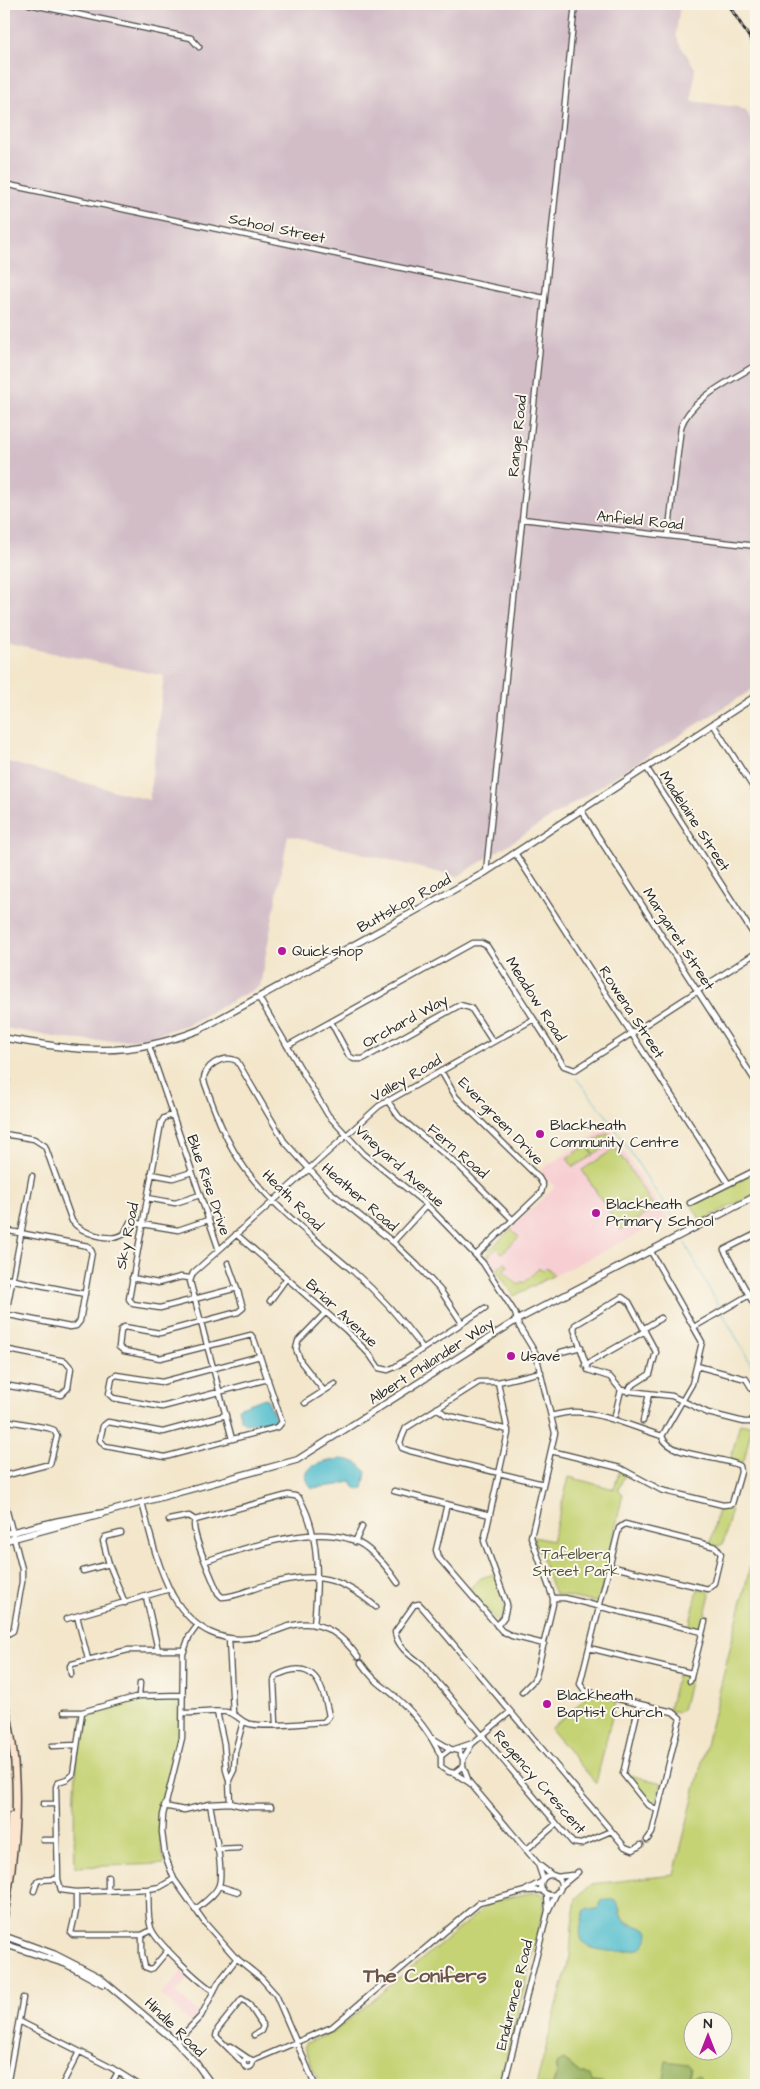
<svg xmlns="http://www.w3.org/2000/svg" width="760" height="2089" font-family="'Architects Daughter',sans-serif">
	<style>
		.built { fill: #f7cfd3 }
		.industrial { fill: #d2bdc7 }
		.green { fill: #c5d374; stroke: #787f50; fill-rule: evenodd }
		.forest { fill: #9cb566; stroke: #647048 }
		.water { fill: #53bece; stroke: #3f747c }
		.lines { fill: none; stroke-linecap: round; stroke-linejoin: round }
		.stream { stroke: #53bece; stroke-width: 1 }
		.minor-casing { stroke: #494743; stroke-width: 7 }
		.tertiary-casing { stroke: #494743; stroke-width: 8 }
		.secondary-casing { stroke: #494743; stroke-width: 9 }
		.minor { stroke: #fff; stroke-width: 4.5 }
		.tertiary { stroke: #fff; stroke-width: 5.5 }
		.secondary { stroke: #fce5cf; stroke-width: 6 }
		.rail-casing { stroke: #2b2b2b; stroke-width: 3 }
		.rail { stroke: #fbf7ec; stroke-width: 1; stroke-dasharray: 4; stroke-linecap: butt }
		.poi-dot { fill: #b5179e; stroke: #fbf7ec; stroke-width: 2 }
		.labels { text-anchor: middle; stroke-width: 4; stroke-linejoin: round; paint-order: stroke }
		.street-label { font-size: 15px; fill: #2b2b2b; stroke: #fbf7ec }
		.poi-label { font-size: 15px; fill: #2b2b2b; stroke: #fbf7ec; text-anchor: start }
		.park-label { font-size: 15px; fill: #52553d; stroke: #fbf7ec }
		.district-label { font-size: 20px; font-weight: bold; fill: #6b544b; stroke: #fbf7ec }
	</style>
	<rect width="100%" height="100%" fill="#fbf7ec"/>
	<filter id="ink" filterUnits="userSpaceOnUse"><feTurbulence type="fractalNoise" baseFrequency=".02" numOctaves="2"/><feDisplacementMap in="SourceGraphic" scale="10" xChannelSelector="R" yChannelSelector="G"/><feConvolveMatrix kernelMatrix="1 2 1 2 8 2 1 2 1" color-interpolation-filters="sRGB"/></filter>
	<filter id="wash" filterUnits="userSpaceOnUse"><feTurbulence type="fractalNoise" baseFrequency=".0096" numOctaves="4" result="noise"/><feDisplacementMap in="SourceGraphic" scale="20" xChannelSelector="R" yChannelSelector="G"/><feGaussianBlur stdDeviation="1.12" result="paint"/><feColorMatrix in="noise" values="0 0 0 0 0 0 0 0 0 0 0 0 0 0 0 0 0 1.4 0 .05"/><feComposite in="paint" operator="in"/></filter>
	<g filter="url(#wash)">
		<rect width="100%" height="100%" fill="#f3e6cb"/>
		<path class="built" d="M608 1127 668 1219 514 1296 487 1256 488 1251 555 1187 539 1171Z
			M185 1968 192 1974 176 1992 201 2015 193 2025 161 1995Z"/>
		<path class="industrial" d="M4 4H680L676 34 679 43 695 68 692 101 737 107 746 111 756 127V687L457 877 288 835 260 986 189 1024 149 1037 127 1040 95 1041 66 1039 4 1028V761L149 800 164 676 4 643Z"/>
		<path class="green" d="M608 1133 614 1142 594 1154 588 1145Z
			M587 1145 593 1155 573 1167 567 1158Z
			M616 1148 655 1208 621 1230 582 1170Z
			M756 1171V1193L701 1221 691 1204Z
			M511 1229 519 1237 502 1253 497 1248 488 1257V1251Z
			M505 1262 508 1266 503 1270 518 1285 522 1281 524 1283 539 1268 543 1271 547 1267 554 1275 514 1296 496 1270Z
			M740 1423 749 1425 751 1429 744 1461 740 1463 730 1461Z
			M620 1469 626 1472 618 1490 623 1494 599 1600 593 1602 555 1594 533 1537 552 1541 569 1477 614 1489Z
			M719 1506 730 1508 731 1512 723 1544 718 1546 710 1544Z
			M756 1543V2085H608L603 2082 592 2081 591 2078 587 2074H581L567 2062 559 2063 555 2067 557 2073 552 2085H536L570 1956 572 1926 576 1898 592 1884 674 1875ZM601 1902 620 1909C621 1924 631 1921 640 1928 643 1931 645 1935 648 1938L639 1948 628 1951 590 1948 582 1940V1919L590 1909 593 1910 599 1908ZM692 2022H722V2052H692Z
			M494 1574C499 1588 513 1610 497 1621L468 1590 481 1578Z
			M698 1589 708 1591 710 1594 702 1627 700 1629 689 1627Z
			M678 1672 688 1674 690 1678 682 1710 678 1712 669 1710Z
			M586 1693 616 1700 596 1783 550 1729 587 1697Z
			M173 1698 180 1701C189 1734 167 1775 161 1807 158 1827 160 1845 165 1864L75 1867C73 1815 74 1769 83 1717L88 1713 137 1699Z
			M625 1774 662 1783 656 1804 650 1805Z
			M533 1892 540 1893 545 1897 543 1912 500 2085H320L304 2046 306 2043 334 2032 491 1902Z"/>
		<path class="forest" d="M564 2060 581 2074 590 2075 592 2081 603 2082 608 2085H552L557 2076 556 2064Z
			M666 2061 688 2064 691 2069 689 2075 692 2077 698 2075 701 2076 702 2082 698 2085H662Z"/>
		<path class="water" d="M265 1398 267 1399 276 1420 245 1424 241 1420 238 1408Z
			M341 1459C353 1460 359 1462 366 1472L363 1489 358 1490 353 1486 352 1481 339 1485 312 1488C293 1466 326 1461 341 1459Z
			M603 1900H613L618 1903 620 1915 624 1921 629 1924 647 1929 649 1932C649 1937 645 1945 640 1948 629 1954 588 1953 582 1940 578 1932 582 1918 585 1910L587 1908 596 1910Z"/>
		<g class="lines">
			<path class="stream" d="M576 1078 610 1120 674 1220 677 1229
				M685 1243 720 1309
				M722 1312 756 1373"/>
		</g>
	</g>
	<g filter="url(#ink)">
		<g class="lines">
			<defs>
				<path id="minor" d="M29 4 191 38 199 47
					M4 184 544 298
					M522 519 756 546
					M668 536 681 427C690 399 732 380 756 365
					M713 724 756 792
					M646 767 756 938
					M581 810 756 1082
					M515 853 728 1183
					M486 872 575 4
					M259 998 328 1115 364 1154 427 1205 483 1263 515 1313 519 1326 536 1354 555 1433 531 1537 553 1598V1604L536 1676 533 1681 522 1692
					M331 1022 349 1056 354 1059H363L460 1005 471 1008 493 1042
					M149 1046 219 1250 193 1273 190 1281 232 1439
					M287 1046 473 943H481L487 946 564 1066 575 1070 756 953
					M441 1071 456 1097 539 1178 543 1185 541 1193 476 1255
					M4 1080 7 1081
					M387 1100 399 1117 459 1166 513 1220
					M172 1115 164 1118 161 1123 129 1299 133 1304 160 1308 237 1288 243 1308 238 1312 160 1333 124 1327 121 1330 119 1347 124 1351 160 1358 251 1335 254 1339 282 1422 278 1427 165 1457 105 1446 100 1440 103 1426 108 1422 163 1432 226 1415
					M4 1134 34 1139 45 1146 72 1221C81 1233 111 1243 124 1234L130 1222 178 1230 208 1220
					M151 1174 173 1178 192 1172
					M147 1198 175 1203 200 1195
					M690 1203 756 1170
					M4 1230 88 1246 92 1252 80 1321 76 1326 70 1327 4 1314
					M236 1234 346 1330 370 1355 379 1368 388 1370 395 1367 485 1308
					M756 1234 724 1250 756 1308
					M393 1242 427 1205
					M219 1250 379 1106 534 1019
					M650 1250 702 1342 692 1384 662 1436
					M228 1263 237 1288
					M4 1278 85 1294
					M132 1278 158 1283 181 1277 190 1278
					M270 1301 286 1279
					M4 1324 32 1176
					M694 1327 756 1291
					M643 1329 661 1318
					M423 1348C402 1320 380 1295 354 1272 317 1240 276 1210 246 1170 226 1143 215 1112 204 1081 202 1067 224 1053 237 1061L284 1141 329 1191 393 1242 417 1265 441 1291 462 1323
					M4 1349 65 1361 71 1368 68 1388 61 1395 4 1385
					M561 1352 581 1347
					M260 1356 162 1382 116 1375 112 1378 109 1394 113 1398 162 1407 268 1379
					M585 1365 645 1331
					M697 1366 746 1379 756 1395
					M541 1372 498 1382H479L406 1428 400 1442 402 1448 410 1451 543 1484
					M324 1391 301 1362 296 1349 298 1341 326 1312
					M628 1392 631 1386 650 1374 656 1352 629 1302 622 1297 575 1325 574 1329 588 1370 610 1377 621 1390 672 1396 708 1413 744 1422H751L756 1412
					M305 1403 335 1384
					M437 1408 446 1415 508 1430
					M615 1415 621 1390
					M551 1416C559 1414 567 1412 575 1412 603 1413 635 1428 662 1436
					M4 1420 48 1428 54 1430 57 1436 50 1464 4 1476
					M643 1421 649 1394
					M551 1451 620 1468 661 1490 723 1505 732 1504 741 1472 740 1466C723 1456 668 1457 662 1436
					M394 1491 490 1515
					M4 1500 22 1569V1582L14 1627 13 1631 4 1636
					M142 1502C150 1534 157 1566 173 1596 193 1630 223 1646 262 1636 273 1633 283 1627 294 1625 322 1619 343 1636 358 1657
					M447 1504 436 1550 438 1557 502 1631 512 1636 544 1644
					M169 1520 189 1516 195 1520
					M195 1520C189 1531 213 1579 218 1593L222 1597C234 1597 247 1591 259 1587 308 1572 336 1572 376 1607
					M195 1520 288 1495 295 1496 299 1498C321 1533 318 1585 314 1625
					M121 1533 105 1537 103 1541 109 1564 125 1603
					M355 1542 362 1527
					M206 1561C248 1547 329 1517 368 1549 379 1558 390 1571 398 1583
					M609 1566 708 1589 714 1583 721 1554 716 1547 625 1524 619 1528 580 1684 585 1691 673 1712 680 1718 652 1833 647 1840
					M83 1571 109 1564
					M146 1597 158 1650
					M553 1598H565L702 1632
					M77 1616 88 1659
					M66 1619 170 1589
					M197 1626 189 1637 183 1654 182 1738 163 1815 162 1832 165 1855 174 1879 205 1923 235 1957 261 1978 276 1995 315 2085
					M497 1626 504 1617 507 1604 484 1541 508 1433 498 1382
					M229 1639 233 1713
					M589 1648 691 1673
					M361 1663C374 1682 383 1685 398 1699 416 1715 431 1735 441 1756
					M71 1674 70 1666 72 1664 128 1650H184
					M690 1681 705 1622
					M139 1696 140 1683
					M639 1704 623 1774 647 1804 657 1810
					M64 1712H82
					M217 1712 224 1744 226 1770 229 1780
					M184 1713C199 1714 216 1709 230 1713 238 1715 242 1723 250 1724 271 1728 302 1723 324 1722L329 1716C323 1685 314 1656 276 1676L274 1681 276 1724
					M432 1738 449 1748
					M52 1746 77 1745
					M455 1749 473 1743 510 1712
					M463 1759 472 1744
					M463 1766 469 1782
					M454 1773 463 1766V1759L459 1751 450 1749 441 1756V1767L449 1772 454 1773 470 1783 538 1864 552 1875
					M230 1803 229 1780 234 1770 235 1752 243 1722
					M43 1804H56
					M164 1806 184 1810 210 1804 230 1803 247 1807H271
					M611 1831 581 1844 573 1843 422 1664C411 1656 397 1647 395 1632L414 1605 419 1604 422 1607 625 1847 633 1850 641 1845
					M43 1840H57
					M217 1849 239 1848
					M526 1850 556 1824
					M538 1864 543 1879
					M541 1885a10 10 0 1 1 20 0a10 10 0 1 1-20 0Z
					M108 1877V1891
					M556 1877 572 1875
					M174 1879 160 1887 148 1889 76 1892 61 1890 58 1879 56 1787 58 1782 67 1779 73 1774 82 1712 139 1696 183 1695
					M219 1886 238 1892
					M560 1887 578 1872
					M148 1889C149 1901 147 1916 151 1928 155 1941 201 1984 214 1991
					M526 1890 541 1882
					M34 1891 37 1882 39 1880 58 1879
					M76 1892V1911L71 1933 73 1935H142L152 1930
					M547 1894 548 1909
					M195 1910C203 1903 216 1895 219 1885 224 1869 213 1823 210 1804
					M142 1935V1954L145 1967 150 1969 153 1968 168 1950
					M19 2021 110 2067 139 2085
					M176 2042 201 2016 218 1983 237 1958
					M230 2046 249 2059
					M243.5 2063a4.5 4.5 0 1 1 9 0a4.5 4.5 0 1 1-9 0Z
					M252 2061 332 2027 479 1903 525 1891 543 1890
					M243 2063 216 2036 218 2029 242 1999 248 2003 263 2026 261 2031 254 2035
					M7 2085 23 1998
					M62 2085 79 2052
					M111 2085 118 2072
					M504 2085 548 1911 557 1892"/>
				<path id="tertiary" d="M4 1038C80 1051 125 1059 199 1030L486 872 756 696
					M4 1534 58 1521 107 1512 297 1460 517 1320 756 1196
					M4 1541 100 1515
					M4 1936 54 1954 99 1977 176 2042 196 2063 212 2085
					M4 1944 66 1964 103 1984"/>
				<path id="secondary" d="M4 1701C23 1771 17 1847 4 1917
					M4 1876 9 1848 11 1816"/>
			</defs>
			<use href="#minor" class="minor-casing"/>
			<use href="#tertiary" class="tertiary-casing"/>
			<use href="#secondary" class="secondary-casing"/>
			<use href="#minor" class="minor"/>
			<use href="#tertiary" class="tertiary"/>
			<use href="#secondary" class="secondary"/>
			<defs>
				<path id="rail" d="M728 4 756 48"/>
			</defs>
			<use href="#rail" class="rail-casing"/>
			<use href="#rail" class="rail"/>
		</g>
	</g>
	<g class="poi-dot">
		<circle cx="282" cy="951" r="5"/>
		<circle cx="540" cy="1134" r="5"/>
		<circle cx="596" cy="1213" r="5"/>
		<circle cx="511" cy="1356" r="5"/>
		<circle cx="547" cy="1704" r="5"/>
	</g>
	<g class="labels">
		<g class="street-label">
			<text transform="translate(277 228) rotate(12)" y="5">School Street</text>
			<text transform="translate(517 436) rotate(-84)" y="5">Range Road</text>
			<text transform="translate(640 520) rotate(6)" y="5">Anfield Road</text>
			<text transform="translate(695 821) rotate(57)" y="5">Madelaine Street</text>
			<text transform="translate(404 903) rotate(-29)" y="5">Buttskop Road</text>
			<text transform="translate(679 939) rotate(57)" y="5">Margaret Street</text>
			<text transform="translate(536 999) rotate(57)" y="5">Meadow Road</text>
			<text transform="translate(632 1012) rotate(57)" y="5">Rowena Street</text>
			<text transform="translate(405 1021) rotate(-29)" y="5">Orchard Way</text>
			<text transform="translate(406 1078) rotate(-30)" y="5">Valley Road</text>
			<text transform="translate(501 1121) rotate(46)" y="5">Evergreen Drive</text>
			<text transform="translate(458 1151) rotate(41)" y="5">Fern Road</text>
			<text transform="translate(400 1166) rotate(42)" y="5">Vineyard Avenue</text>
			<text transform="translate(209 1185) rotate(71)" y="5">Blue Rise Drive</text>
			<text transform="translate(360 1197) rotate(41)" y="5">Heather Road</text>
			<text transform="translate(293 1200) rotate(45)" y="5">Heath Road</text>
			<text transform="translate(127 1236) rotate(-79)" y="5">Sky Road</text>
			<text transform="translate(342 1313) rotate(43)" y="5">Briar Avenue</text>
			<text transform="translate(431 1361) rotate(-33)" y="5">Albert Philander Way</text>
			<text transform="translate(540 1782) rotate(49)" y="5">Regency Crescent</text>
			<text transform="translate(514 1995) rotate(-76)" y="5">Endurance Road</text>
			<text transform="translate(175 2027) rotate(44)" y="5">Hindle Road</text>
		</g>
		<g class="poi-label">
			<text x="292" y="956">Quickshop</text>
			<text x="550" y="1130">Blackheath<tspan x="550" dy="17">Community Centre</tspan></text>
			<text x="606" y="1209">Blackheath<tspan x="606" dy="17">Primary School</tspan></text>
			<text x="521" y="1361">Usave</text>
			<text x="557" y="1700">Blackheath<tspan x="557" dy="17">Baptist Church</tspan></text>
		</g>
		<g class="park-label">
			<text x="576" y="1559">Tafelberg<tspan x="576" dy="17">Street Park</tspan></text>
		</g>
		<g class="district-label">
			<text x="425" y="1982">The Conifers</text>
		</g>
	</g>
	<rect width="760" height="2089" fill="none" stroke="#fbf7ec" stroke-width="20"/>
	<g transform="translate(708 2036)"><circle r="24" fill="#fbf7ec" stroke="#a8a59f"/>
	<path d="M0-4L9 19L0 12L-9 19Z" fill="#b5179e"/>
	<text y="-8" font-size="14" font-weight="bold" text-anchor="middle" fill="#2b2b2b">N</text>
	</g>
</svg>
